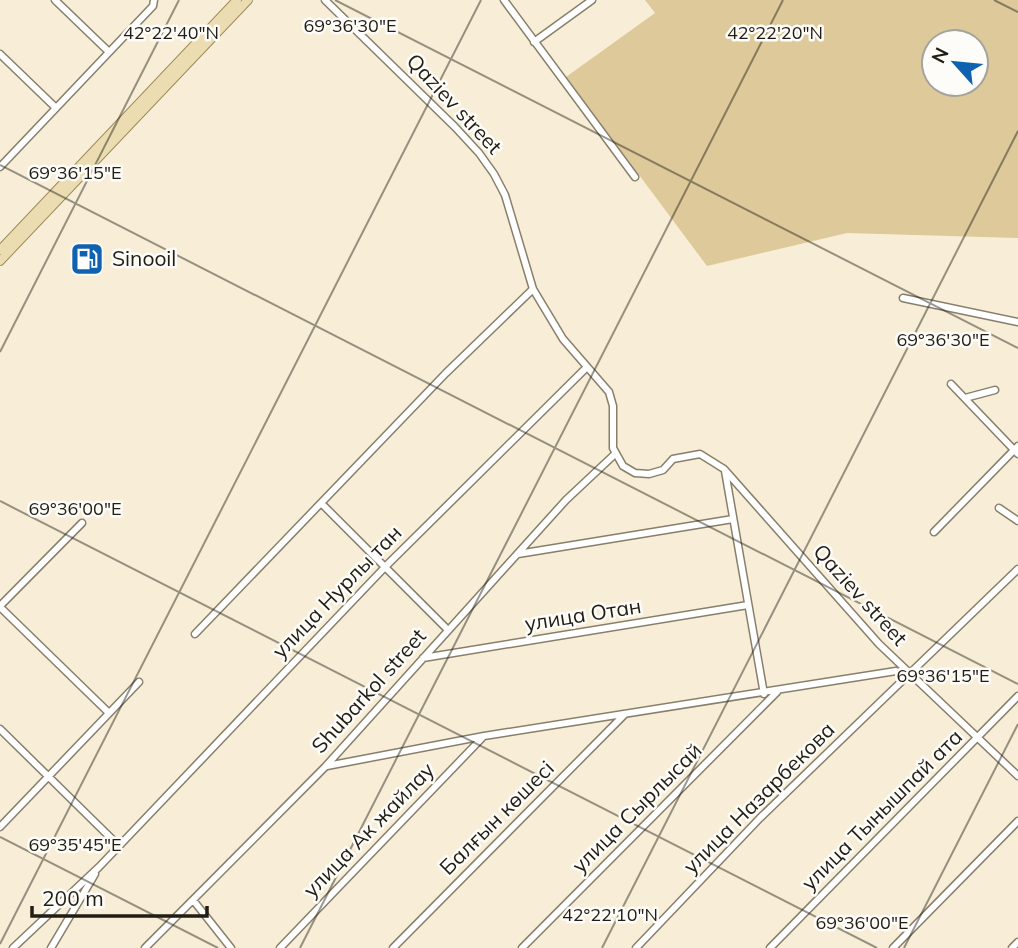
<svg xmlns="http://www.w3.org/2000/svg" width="1018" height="948" font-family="Mulish,sans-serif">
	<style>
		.park { fill: #ddc999; fill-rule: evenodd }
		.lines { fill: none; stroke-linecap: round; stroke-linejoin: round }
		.minor-casing { stroke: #887f6b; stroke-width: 9 }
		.major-casing { stroke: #9d8a59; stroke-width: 10 }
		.minor { stroke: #fff; stroke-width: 6 }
		.major { stroke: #ecdcb1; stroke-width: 8 }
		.ticks { fill: none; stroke: #201d15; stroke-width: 2; stroke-opacity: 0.45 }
		.labels { text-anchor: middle; stroke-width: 5; stroke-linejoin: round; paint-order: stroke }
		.street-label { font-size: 21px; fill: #201d15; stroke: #fefcf8 }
		.poi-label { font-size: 21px; fill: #201d15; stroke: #fefcf8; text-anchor: start }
		.ticks-label { font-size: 18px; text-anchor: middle; fill: #201d15; stroke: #fefcf8; stroke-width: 5; stroke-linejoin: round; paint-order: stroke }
	</style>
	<rect width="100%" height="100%" fill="#f8eed7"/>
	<path class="park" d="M645 0H1018V238L847 233 707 266 566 77 655 13ZM934 42H976V84H934Z"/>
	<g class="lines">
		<defs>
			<path id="minor" d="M55 0 109 52
				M325 0 455 127 479 153 494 174 505 195 533 289 563 339 609 392 613 406V448L623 466 635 473 649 474 663 470 673 459 700 454 724 469 879 644 1018 776
				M504 0 635 177
				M534 42 592 0
				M0 54 56 108
				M0 167 153 6 154 0
				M903 298 1018 322
				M951 384 1018 454
				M965 398 995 390
				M725 471 764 694
				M322 504 448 630
				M999 508 1018 521
				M934 532 1018 446
				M518 554 733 519
				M0 606 82 523
				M0 607 109 713
				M195 634 446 373 533 289
				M423 658 748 605
				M0 729 118 845
				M327 766 484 736 896 671 906 674
				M0 827 139 682
				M193 900 231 948
				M13 948 99 867 386 566 586 368
				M51 948 95 874
				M145 948 325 767 566 500 615 454
				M280 948 482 738
				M393 948 625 714
				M522 948 777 692
				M636 948 760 818 1018 569
				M770 948 1018 696
				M893 948 1018 821
				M1012 948 1018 942"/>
			<path id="major" d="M0 250 237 0
				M0 261 248 0"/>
		</defs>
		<use href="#minor" class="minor-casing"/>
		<use href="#major" class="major-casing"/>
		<use href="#minor" class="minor"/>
		<use href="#major" class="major"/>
	</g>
	<path class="ticks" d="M335 0 1018 348M994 0 1018 12M0 165 1018 684M0 352 179 0M0 501 877 948M0 837 218 948M0 944 481 0M300 948 783 0M602 948 1018 131M904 948 1018 724"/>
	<defs>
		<symbol id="fuel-square" viewBox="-11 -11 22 22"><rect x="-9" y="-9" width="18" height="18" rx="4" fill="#0e62b0" stroke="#fefcf8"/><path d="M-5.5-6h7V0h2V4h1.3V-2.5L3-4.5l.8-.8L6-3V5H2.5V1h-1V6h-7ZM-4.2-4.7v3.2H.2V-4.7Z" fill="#fff"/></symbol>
	</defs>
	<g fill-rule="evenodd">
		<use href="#fuel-square" x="68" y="240" width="38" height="38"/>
	</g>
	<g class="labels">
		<g class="street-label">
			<text transform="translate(454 104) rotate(47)" y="7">Qaziev street</text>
			<text transform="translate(337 592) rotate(-46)" y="7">улица Нурлы тан</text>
			<text transform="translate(860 595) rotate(48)" y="7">Qaziev street</text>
			<text transform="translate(583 615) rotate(-9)" y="7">улица Отан</text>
			<text transform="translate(369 691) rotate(-48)" y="7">Shubarkol street</text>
			<text transform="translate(759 798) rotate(-45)" y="7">улица Назарбекова</text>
			<text transform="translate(637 808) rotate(-45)" y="7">улица Сырлысай</text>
			<text transform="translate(882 810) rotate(-45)" y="7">улица Тынышпай ата</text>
			<text transform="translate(497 818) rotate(-45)" y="7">Балғын көшесі</text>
			<text transform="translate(369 830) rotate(-46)" y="7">улица Ак жайлау</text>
		</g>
		<g class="poi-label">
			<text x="112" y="266">Sinooil</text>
		</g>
	</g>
	<g class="ticks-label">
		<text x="350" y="32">69°36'30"E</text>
		<text x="171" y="39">42°22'40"N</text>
		<text x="775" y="39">42°22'20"N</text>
		<text x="75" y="179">69°36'15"E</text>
		<text x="943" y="346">69°36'30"E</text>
		<text x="75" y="515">69°36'00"E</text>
		<text x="943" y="682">69°36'15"E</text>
		<text x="75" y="851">69°35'45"E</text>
		<text x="610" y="921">42°22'10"N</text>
		<text x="862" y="929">69°36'00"E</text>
	</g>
	<g transform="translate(955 63) rotate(297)"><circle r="33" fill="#fefcf8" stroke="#a5a39d" stroke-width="2"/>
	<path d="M0-5L12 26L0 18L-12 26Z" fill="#0e62b0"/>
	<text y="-10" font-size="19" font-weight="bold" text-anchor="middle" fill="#201d15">N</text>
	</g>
	<path d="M32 906v10h175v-10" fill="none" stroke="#201d15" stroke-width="3.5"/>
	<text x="42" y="906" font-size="21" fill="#201d15" stroke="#fefcf8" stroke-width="5" paint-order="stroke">200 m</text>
</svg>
